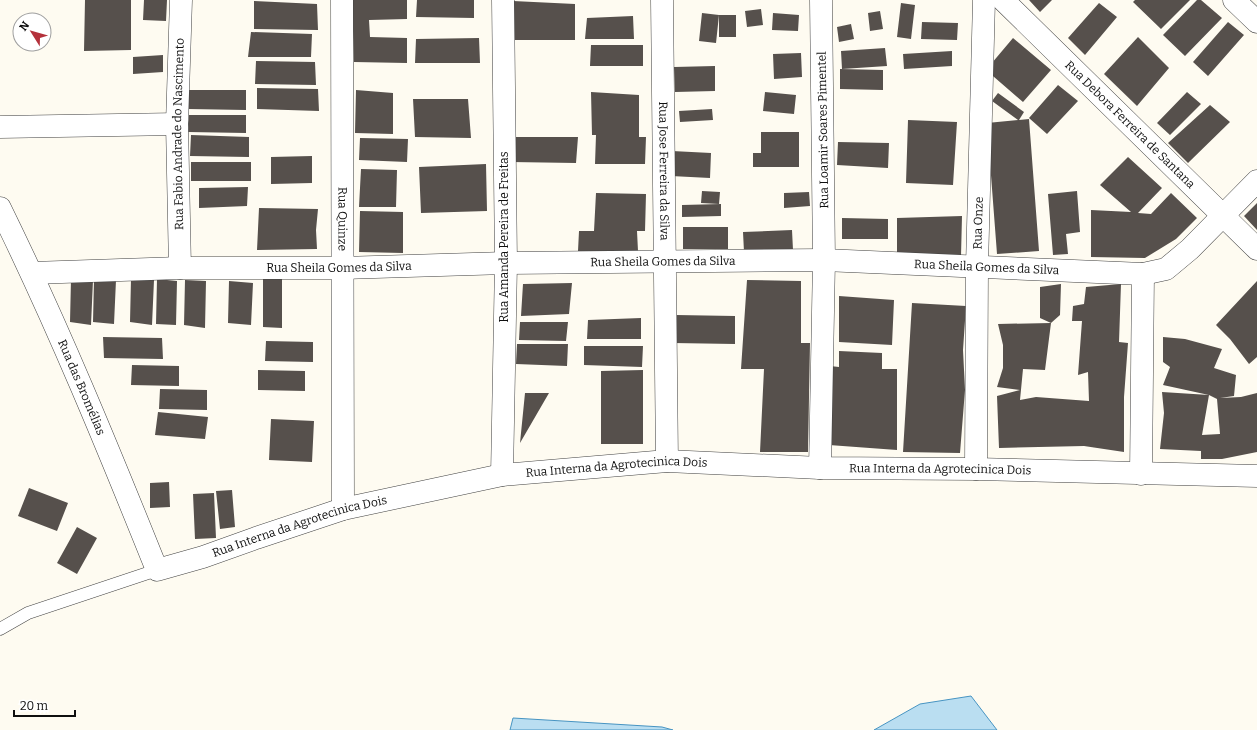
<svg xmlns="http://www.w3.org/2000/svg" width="1257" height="730" font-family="Bitter,serif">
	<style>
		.water { fill: #badef1; stroke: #4794c2 }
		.building { fill: #56504c; fill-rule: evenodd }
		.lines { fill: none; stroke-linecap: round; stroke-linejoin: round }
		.service-casing { stroke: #424242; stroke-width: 13 }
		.minor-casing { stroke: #424242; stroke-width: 23 }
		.service { stroke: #fff; stroke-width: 12 }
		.minor { stroke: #fff; stroke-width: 22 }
		.labels { text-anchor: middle; stroke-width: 4; stroke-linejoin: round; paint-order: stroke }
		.street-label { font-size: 12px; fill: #0f0f0f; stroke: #fff }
	</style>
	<rect width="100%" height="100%" fill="#fefbf1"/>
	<path class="water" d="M971 696 997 730H874L920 704Z
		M513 718 662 727 673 730H510Z"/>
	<path class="building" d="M85 0H131V50L84 51Z
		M144 0H167L166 21 143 20Z
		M352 0H407V19L369 20 370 37 407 38V63L354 62Z
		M417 0H474V18L416 17Z
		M1029 0H1052L1040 12Z
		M1135 0H1190L1161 29 1133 2Z
		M1197 0H1201L1222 18 1185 56 1163 35Z
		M254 1 317 4 318 30 254 29Z
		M513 1 575 4V40H513Z
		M901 3 915 5 911 39 897 37Z
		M1099 3 1117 17 1085 55 1068 38Z
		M761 9 763 25 747 27 745 11Z
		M880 11 883 29 870 31 868 13Z
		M702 13 719 15 716 43 699 41Z
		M773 13 799 15 798 31 772 30Z
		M719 15H736V37H719Z
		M633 16 634 39H585L587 18Z
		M922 22 958 23 957 40 921 39Z
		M1228 22 1244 35 1208 76 1193 62Z
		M851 24 854 39 839 42 837 27Z
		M251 32 312 34 311 57H248Z
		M1138 37 1169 68 1137 106 1104 74Z
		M479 38 480 63H415L416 39Z
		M1013 38 1051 70 1023 102 986 70Z
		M591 45H643V66H590Z
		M885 48 887 66 842 69 841 51Z
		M952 51V66L904 69 903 54Z
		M801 53 802 77 774 79 773 54Z
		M163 55V72L133 74V57Z
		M256 61 315 62 316 85 255 84Z
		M715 66V91L675 92 674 67Z
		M840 69 883 70V90L840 89Z
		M1058 85 1078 101 1047 134 1029 118Z
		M257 88 318 89 319 111 257 109Z
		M189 90H246V110L188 109Z
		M356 90 393 93V134L355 133Z
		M591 92 639 95V137H646L645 164H595L596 135H592Z
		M765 92 796 95 794 114 763 111Z
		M1187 92 1201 104 1170 135 1157 123Z
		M998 93 1024 112 1019 120 1029 119 1039 251 997 254 987 123 1018 120 992 101Z
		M413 99H468L471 138 415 137Z
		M1210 105 1230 122 1188 163 1168 143Z
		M712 109 713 120 680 122 679 111Z
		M189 115H246V133L188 132Z
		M908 120 957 122 953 185 906 183Z
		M761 132H799V167H753V153H761Z
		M191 135 249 137V157L190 156Z
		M512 137H578L576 163 511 162Z
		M360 138 408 139 407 162 359 160Z
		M838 142 889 143 888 168 837 165Z
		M672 151 711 153 710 178 671 176Z
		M312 156V183L271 184V157Z
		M1128 157 1162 188 1138 213 1151 214 1171 193 1197 218 1176 239 1145 258 1091 257V210L1131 212 1100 185Z
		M191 162H251V181H191Z
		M486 164 487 211 421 213 419 167Z
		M361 169 397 170 396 207H359Z
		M248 187 247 206 199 208V188Z
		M702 191 720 192 719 204 701 203Z
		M1077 191 1080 232 1066 234 1068 254 1053 255 1048 194Z
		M809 192 810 206 784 208V193Z
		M596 193 646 194 645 231H637L638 251H578L579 231H594Z
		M1257 203V230L1244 216Z
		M721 204V216L682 217V205Z
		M259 208 318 209 316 230 317 249 257 250Z
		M360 211 403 212V253L359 252Z
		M962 216 961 256 897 257V218Z
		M842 218 888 219V239H842Z
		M683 227H728V249H683Z
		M792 230 793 250 744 252 743 232Z
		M263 277 282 278V328L263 327Z
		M71 279 93 280 91 325 70 322Z
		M94 279 116 280 114 324 93 322Z
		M131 279 154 280 152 325 130 322Z
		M157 279 177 281 176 325 156 324Z
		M185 280 206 281 205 328 184 325Z
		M747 280 801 281V343H810L808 452H760L764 369H741Z
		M229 281 253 283 251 325 228 323Z
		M1257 281V357L1249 364 1230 339 1216 325Z
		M572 283 569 314 521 316 523 284Z
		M1061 284 1060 315 1051 323 1040 318V287Z
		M1121 284 1119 342 1128 343 1124 397V452L1084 446 999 448 997 396 1020 390 997 387 1003 368V345L998 324 1051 323 1045 370 1023 369 1020 400 1036 397 1089 401 1088 372 1078 375 1082 321H1072L1073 306 1084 304 1086 287Z
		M839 296 894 300 892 345 839 342Z
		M912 303 966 306 963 350 965 390 960 453 903 452Z
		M676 315 735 316V344L673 343Z
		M641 318V339H587L588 320Z
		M520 322H568L566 341 519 340Z
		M103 337 162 338 163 359 104 358Z
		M1163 337 1185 339 1222 349 1214 368 1236 375 1234 396 1220 398 1241 397 1257 393V452L1222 459H1201V451L1160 449 1164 413 1162 392 1209 395 1163 385 1170 367 1163 362ZM1209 395 1217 399 1220 434 1202 435Z
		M266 341 313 342V362L265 361Z
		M517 344H568L567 366 516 364Z
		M584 346H643L642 367 584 365Z
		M839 351 882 353V369H897V450L829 445 830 366 839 367Z
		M132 365 179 366V386L131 385Z
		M258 370 305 371V391L258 390Z
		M643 370V444H601V371Z
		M160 389 207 390V410L159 409Z
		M525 393H549L520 443Z
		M158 412 208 417 205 439 155 435Z
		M271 419 314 421 312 462 269 460Z
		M169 482 170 507 150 508V483Z
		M29 488 68 503 57 531 18 516Z
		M232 490 235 527 220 529 216 491Z
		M214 493 216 538 195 539 193 494Z
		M77 527 97 538 77 574 57 563Z"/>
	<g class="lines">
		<defs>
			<path id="service" d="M0 629 28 613 157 570"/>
			<g id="minor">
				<path id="s1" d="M342 0 343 509"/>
				<path id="s2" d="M662 0 667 461"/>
				<path id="s3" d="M1003 0 1257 249"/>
				<path d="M1234 0 1257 22"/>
				<path d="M0 127 177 124"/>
				<path id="s4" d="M0 208C58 326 108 448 157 570L203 557 256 538 343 509 502 475 667 461 820 468 976 469 1257 476"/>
				<path id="s5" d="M180 268 177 124 181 0"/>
				<path id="s6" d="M32 273 180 268H342L506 263 824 260 1143 274 1166 269 1190 249 1257 181"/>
				<path d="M820 468 824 260 821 0"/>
				<path id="s7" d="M976 469 977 266 984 0"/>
				<path d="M1141 474 1143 274"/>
				<path d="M502 475 506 263 503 0"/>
			</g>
		</defs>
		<use href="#service" class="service-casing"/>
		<use href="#minor" class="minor-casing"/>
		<use href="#service" class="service"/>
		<use href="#minor" class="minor"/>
	</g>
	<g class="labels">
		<g class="street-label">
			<text dy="4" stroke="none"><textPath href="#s3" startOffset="178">Rua Debora Ferreira de Santana</textPath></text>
			<text transform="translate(823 130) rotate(-91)" y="4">Rua Loamir Soares Pimentel</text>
			<text dy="4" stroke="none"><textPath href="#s5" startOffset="134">Rua Fabio Andrade do Nascimento</textPath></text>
			<text dy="4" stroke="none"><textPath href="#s2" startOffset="171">Rua Jose Ferreira da Silva</textPath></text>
			<text dy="4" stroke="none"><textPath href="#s1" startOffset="219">Rua Quinze</textPath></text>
			<text dy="4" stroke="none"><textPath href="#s7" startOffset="246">Rua Onze</textPath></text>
			<text transform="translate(504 237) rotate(-90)" y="4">Rua Amanda Pereira de Freitas</text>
			<text dy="4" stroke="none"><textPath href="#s6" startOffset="631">Rua Sheila Gomes da Silva</textPath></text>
			<text dy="4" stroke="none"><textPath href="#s6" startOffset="307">Rua Sheila Gomes da Silva</textPath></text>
			<text dy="4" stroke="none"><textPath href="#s6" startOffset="955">Rua Sheila Gomes da Silva</textPath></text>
			<text dy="4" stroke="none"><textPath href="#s4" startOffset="197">Rua das Bromélias</textPath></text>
			<text dy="4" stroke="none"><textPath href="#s4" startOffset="868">Rua Interna da Agrotecinica Dois</textPath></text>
			<text dy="4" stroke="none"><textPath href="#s4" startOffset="1192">Rua Interna da Agrotecinica Dois</textPath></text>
			<text dy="4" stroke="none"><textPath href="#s4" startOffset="544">Rua Interna da Agrotecinica Dois</textPath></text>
		</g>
	</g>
	<g transform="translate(32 32) rotate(307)"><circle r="19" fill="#ffffff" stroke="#9f9f9f"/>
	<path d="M0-3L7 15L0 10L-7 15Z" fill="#b4313b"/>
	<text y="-6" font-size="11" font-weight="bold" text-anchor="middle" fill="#0f0f0f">N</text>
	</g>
	<path d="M14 710v6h61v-6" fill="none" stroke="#0f0f0f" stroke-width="2"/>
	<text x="20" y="710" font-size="12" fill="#0f0f0f" stroke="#ffffff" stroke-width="3" paint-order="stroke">20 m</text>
</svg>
